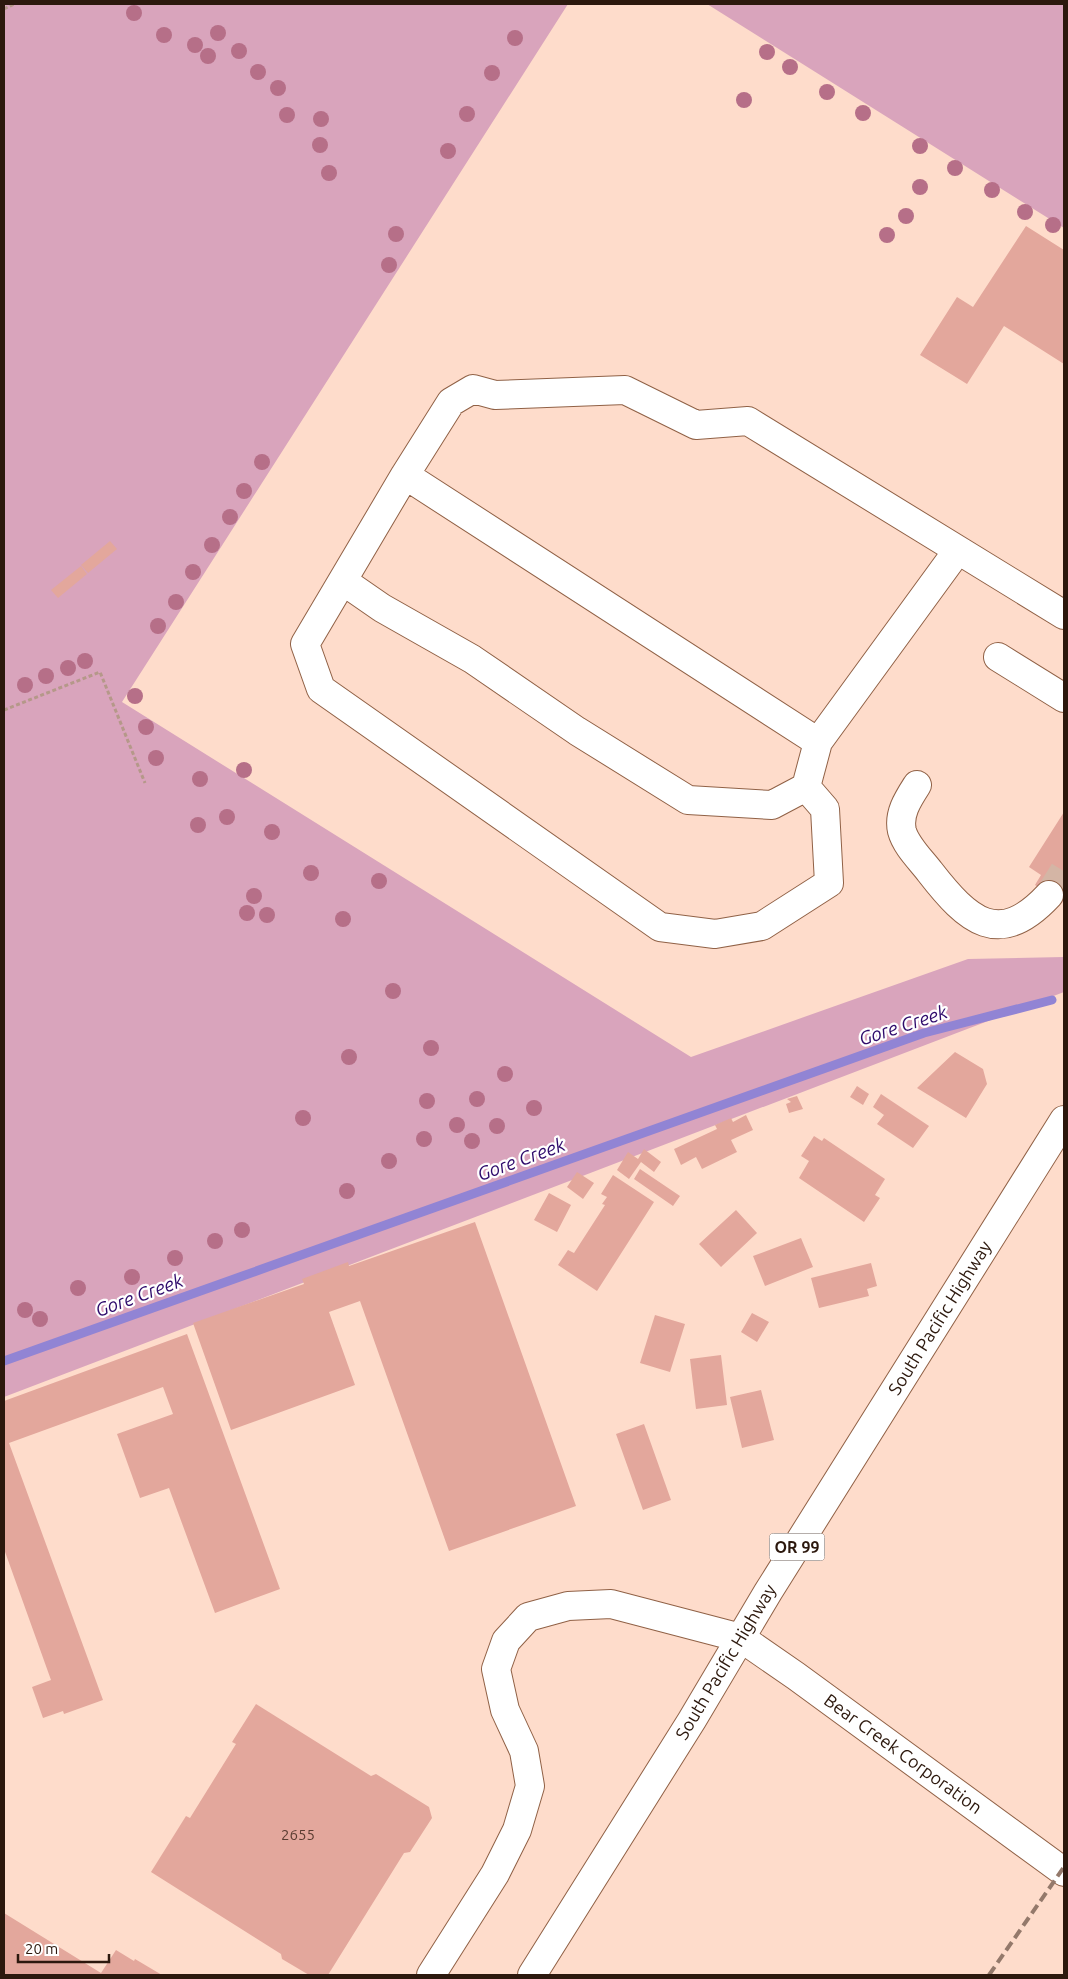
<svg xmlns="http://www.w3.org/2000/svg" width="1068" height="1979" font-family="Ubuntu,sans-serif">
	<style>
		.green { fill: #d9a4bc }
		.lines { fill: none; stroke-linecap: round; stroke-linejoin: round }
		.stream { stroke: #9184d4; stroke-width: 9 }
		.building { fill: #e3a79c }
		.minor-tunnel { stroke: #d4b5a5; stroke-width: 28; stroke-dasharray: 28 14; stroke-linecap: butt }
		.minor-casing { stroke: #906146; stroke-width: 30 }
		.major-casing { stroke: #906146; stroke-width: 30 }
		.path { stroke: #b59889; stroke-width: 3; stroke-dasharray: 4 2.5; stroke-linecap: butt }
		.minor { stroke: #fff; stroke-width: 28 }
		.major { stroke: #fff; stroke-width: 28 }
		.rail { stroke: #94796b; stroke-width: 4; stroke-dasharray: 10 5; stroke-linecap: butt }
		.tree { fill: #b66f88 }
		.labels { text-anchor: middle; stroke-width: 4.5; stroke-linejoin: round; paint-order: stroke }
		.number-label { font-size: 15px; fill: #5a3c31 }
		.shield { fill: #fff; stroke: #6b5d56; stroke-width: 1 }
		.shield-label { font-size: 16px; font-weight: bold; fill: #2c180d }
		.street-label { font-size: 18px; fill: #2c180d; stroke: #fff }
		.water-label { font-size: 19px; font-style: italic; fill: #2e0a6b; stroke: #fff }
	</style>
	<rect width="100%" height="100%" fill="#fedccb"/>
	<path class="green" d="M4 4H568L122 702 691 1057 968 959 1064 957V992L4 1397Z
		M707 4H1064V228Z"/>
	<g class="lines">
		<path class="stream" d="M4 1361 924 1033 1052 1000"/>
	</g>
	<path class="building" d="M1026 226 1064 250V364L1004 326 967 384 920 355 957 297 973 307Z
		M110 541 117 549 88 573 81 565Z
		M81 566 87 574 58 598 51 590Z
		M1064 812V900L1062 903 1035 885 1041 875 1029 867Z
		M955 1052 983 1069 987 1084 966 1118 917 1088Z
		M857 1086 869 1094 863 1105 850 1097Z
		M881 1094 929 1126 913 1148 877 1124 884 1115 873 1107Z
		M797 1096 803 1109 789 1113 786 1104 791 1102 787 1099Z
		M746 1115 753 1130 731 1140 737 1152 702 1169 696 1157 681 1165 674 1149 717 1129 715 1125 731 1118 733 1122Z
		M814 1136 822 1141 824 1138 885 1179 875 1195 880 1198 864 1222 799 1178 809 1161 801 1156Z
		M644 1149 661 1162 654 1172 641 1162 629 1179 617 1170 628 1152 638 1159Z
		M640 1169 680 1196 673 1206 634 1179Z
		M577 1172 594 1183 583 1199 567 1187Z
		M613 1175 654 1202 597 1291 558 1265 568 1250 574 1253 605 1205 602 1204 607 1197 601 1194Z
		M549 1193 571 1205 557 1232 534 1220Z
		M736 1210 757 1233 721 1267 699 1244Z
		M475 1222 576 1506 449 1551 360 1301 329 1312 355 1385 231 1430 193 1323 304 1284 302 1279 348 1262 349 1266Z
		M801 1238 813 1267 765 1286 753 1256Z
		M871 1263 877 1286 867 1289 869 1296 819 1308 811 1278Z
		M752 1313 769 1322 757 1342 741 1332Z
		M655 1315 685 1324 670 1372 640 1363Z
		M187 1334 280 1589 215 1613 169 1488 140 1498 117 1434 173 1414 163 1387 9 1443 103 1700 64 1714 63 1711 43 1718 32 1687 51 1680 4 1549V1401Z
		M721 1355 727 1405 696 1409 690 1359Z
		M761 1390 774 1440 742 1448 730 1397Z
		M644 1424 671 1500 643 1510 616 1434Z
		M256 1704 371 1776 376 1774 429 1807 432 1818 410 1852 404 1853 328 1975H309L282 1959 281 1954 151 1872 186 1816 190 1818 236 1744 232 1742Z
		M4 1913 101 1973 116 1950 134 1961 135 1959 162 1975H4Z"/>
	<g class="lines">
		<path class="minor-tunnel" d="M1049 895 1064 871"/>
		<defs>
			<path id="minor" d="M405 475 818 742
				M343 581 382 608 472 659 577 731 688 800 772 805 806 787 818 742 958 550
				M998 657 1064 698
				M917 785C908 799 898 814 902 831 906 846 921 860 930 872 968 921 999 949 1049 895
				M806 787 825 809 829 883 762 926 715 934 660 927 321 689 305 644 405 475 451 402 473 389 495 395 625 390 696 425 748 421 1064 615
				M431 1975 495 1874 517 1830 530 1786 524 1751 505 1710 496 1669 506 1641 528 1617 568 1606 611 1604 741 1638 796 1676 1064 1872"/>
			<path id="major" d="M532 1975 692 1720 768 1592 1064 1120"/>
		</defs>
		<use href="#minor" class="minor-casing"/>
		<use href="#major" class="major-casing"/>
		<path class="path" d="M4 9 14 4
			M4 710 100 672 145 783"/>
		<use href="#minor" class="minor"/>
		<use href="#major" class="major"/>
		<path class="rail" d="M989 1975 1064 1867"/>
	</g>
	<g class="tree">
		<circle cx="134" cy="13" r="8"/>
		<circle cx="218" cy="33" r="8"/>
		<circle cx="164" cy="35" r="8"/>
		<circle cx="515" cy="38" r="8"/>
		<circle cx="195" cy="45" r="8"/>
		<circle cx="239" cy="51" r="8"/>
		<circle cx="767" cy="52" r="8"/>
		<circle cx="208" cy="56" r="8"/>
		<circle cx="790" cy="67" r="8"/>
		<circle cx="258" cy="72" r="8"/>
		<circle cx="492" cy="73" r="8"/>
		<circle cx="278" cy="88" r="8"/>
		<circle cx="827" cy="92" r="8"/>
		<circle cx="744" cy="100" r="8"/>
		<circle cx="863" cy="113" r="8"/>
		<circle cx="467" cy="114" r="8"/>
		<circle cx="287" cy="115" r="8"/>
		<circle cx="321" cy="119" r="8"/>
		<circle cx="320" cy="145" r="8"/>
		<circle cx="920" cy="146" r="8"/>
		<circle cx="448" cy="151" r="8"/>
		<circle cx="955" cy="168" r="8"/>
		<circle cx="329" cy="173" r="8"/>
		<circle cx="920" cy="187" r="8"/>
		<circle cx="992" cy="190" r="8"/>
		<circle cx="1025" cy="212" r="8"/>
		<circle cx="906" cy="216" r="8"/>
		<circle cx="1053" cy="225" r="8"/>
		<circle cx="396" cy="234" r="8"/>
		<circle cx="887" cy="235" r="8"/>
		<circle cx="389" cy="265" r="8"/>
		<circle cx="262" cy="462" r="8"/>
		<circle cx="244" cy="491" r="8"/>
		<circle cx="230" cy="517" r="8"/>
		<circle cx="212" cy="545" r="8"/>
		<circle cx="193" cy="572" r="8"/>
		<circle cx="176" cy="602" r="8"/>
		<circle cx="158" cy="626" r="8"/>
		<circle cx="85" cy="661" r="8"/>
		<circle cx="68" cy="668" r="8"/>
		<circle cx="46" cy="676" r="8"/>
		<circle cx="25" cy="685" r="8"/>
		<circle cx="135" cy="696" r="8"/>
		<circle cx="146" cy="727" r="8"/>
		<circle cx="156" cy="758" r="8"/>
		<circle cx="244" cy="770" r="8"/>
		<circle cx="200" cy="779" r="8"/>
		<circle cx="227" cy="817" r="8"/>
		<circle cx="198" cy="825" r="8"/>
		<circle cx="272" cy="832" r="8"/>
		<circle cx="311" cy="873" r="8"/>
		<circle cx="379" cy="881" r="8"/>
		<circle cx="254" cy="896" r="8"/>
		<circle cx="247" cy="913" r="8"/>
		<circle cx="267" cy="915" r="8"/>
		<circle cx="343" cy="919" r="8"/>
		<circle cx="393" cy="991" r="8"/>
		<circle cx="431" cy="1048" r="8"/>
		<circle cx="349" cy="1057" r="8"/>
		<circle cx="505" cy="1074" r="8"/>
		<circle cx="477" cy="1099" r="8"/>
		<circle cx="427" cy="1101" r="8"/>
		<circle cx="534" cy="1108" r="8"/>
		<circle cx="303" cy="1118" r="8"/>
		<circle cx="457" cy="1125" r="8"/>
		<circle cx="497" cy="1126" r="8"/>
		<circle cx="424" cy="1139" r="8"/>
		<circle cx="472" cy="1141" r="8"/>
		<circle cx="389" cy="1161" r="8"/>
		<circle cx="347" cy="1191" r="8"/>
		<circle cx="242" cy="1230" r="8"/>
		<circle cx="215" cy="1241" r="8"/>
		<circle cx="175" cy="1258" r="8"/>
		<circle cx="132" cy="1277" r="8"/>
		<circle cx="78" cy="1288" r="8"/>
		<circle cx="25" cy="1310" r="8"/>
		<circle cx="40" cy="1319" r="8"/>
	</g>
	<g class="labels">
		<g class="number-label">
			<text x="298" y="1840">2655</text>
		</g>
		<rect class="shield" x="769.5" y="1533.5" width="55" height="27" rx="4"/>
		<g class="shield-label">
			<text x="797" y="1553">OR 99</text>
		</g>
		<g class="street-label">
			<text transform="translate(940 1318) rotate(-58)" y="6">South Pacific Highway</text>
			<text transform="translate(726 1662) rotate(-59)" y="6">South Pacific Highway</text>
			<text transform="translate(903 1754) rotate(36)" y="6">Bear Creek Corporation</text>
		</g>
		<g class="water-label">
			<text transform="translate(903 1025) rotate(-18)" y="7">Gore Creek</text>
			<text transform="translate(521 1159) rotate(-20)" y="7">Gore Creek</text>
			<text transform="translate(139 1295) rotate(-20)" y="7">Gore Creek</text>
		</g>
	</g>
	<rect width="1068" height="1979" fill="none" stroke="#2c180d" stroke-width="10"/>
	<path d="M18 1954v8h91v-8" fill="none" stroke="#2c180d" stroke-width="2.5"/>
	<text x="25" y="1954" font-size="15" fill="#2c180d" stroke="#ffffff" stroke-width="4" paint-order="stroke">20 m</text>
</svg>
